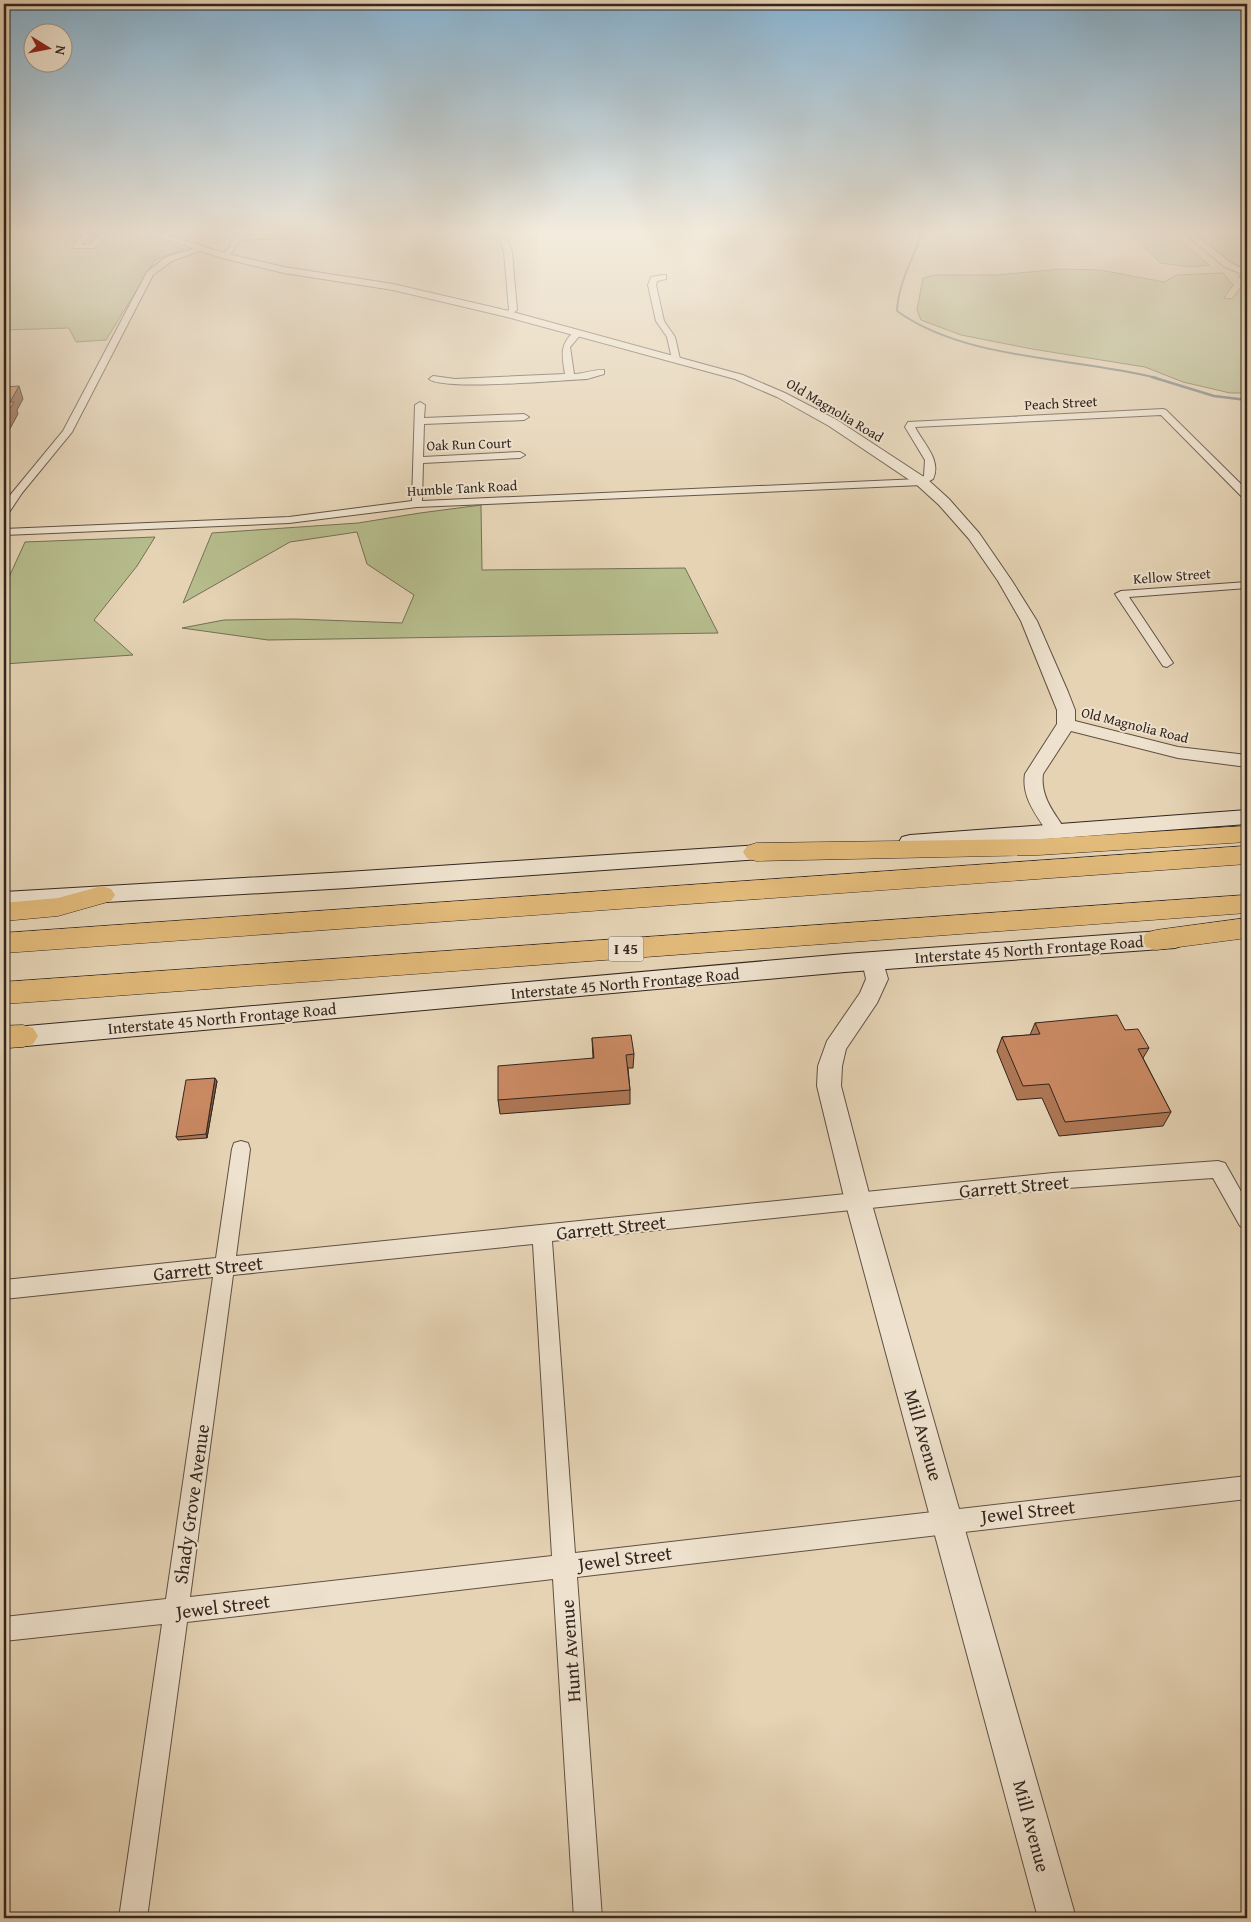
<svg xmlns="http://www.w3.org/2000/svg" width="1251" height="1922" font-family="'Gentium Book Plus',serif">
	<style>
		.green { fill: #b6bc8c; stroke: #747056 }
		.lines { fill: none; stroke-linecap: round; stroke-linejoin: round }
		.stream-far1 { stroke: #707c7a; stroke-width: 2 }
		.stream { stroke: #707c7a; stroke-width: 2.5 }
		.minor-casing { stroke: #605044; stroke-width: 2 }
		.tertiary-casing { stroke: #605044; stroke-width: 2 }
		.secondary-casing { stroke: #33251f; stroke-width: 2 }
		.motorway-casing { stroke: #33251f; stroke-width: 1 }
		.minor { fill: #eee2ce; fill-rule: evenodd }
		.tertiary { fill: #eee2ce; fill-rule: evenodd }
		.secondary { fill: #eee2ce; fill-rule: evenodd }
		.motorway { fill: #e2ba7a; fill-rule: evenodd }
		.wall { fill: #ad7654; stroke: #33251f }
		.shaded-wall { fill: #8d6045; stroke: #33251f }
		.building { fill: #c98962; stroke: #33251f }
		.labels { text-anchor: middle; stroke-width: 4; stroke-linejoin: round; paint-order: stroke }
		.far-street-label { font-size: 14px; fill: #33251f; stroke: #eee2ce }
		.shield { fill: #eee2ce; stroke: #6b5e54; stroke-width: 1 }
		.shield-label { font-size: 15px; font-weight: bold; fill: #33251f }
		.street-label { font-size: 16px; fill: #33251f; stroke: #eee2ce }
		.near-street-label { font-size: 19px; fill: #33251f; stroke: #eee2ce }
	</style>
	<rect width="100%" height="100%" fill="#e5d3b4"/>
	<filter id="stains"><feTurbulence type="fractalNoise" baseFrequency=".004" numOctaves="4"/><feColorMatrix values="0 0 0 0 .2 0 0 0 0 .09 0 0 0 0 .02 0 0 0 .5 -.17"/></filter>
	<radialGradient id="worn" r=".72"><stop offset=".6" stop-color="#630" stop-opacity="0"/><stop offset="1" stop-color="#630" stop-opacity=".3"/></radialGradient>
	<path class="green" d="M4 234H139L184 249 155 260 106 340 76 342 69 328 4 330Z
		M1131 234H1172L1209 265 1190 267 1160 263Z
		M1196 234H1247V271L1232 265Z
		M1062 269 1100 270 1164 282 1177 275 1223 273 1233 285 1224 298 1232 299 1244 283 1238 276 1247 277V393H1230L1183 382 1145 367 1032 349 961 335 921 320 917 310 923 278 935 275H997Z
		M481 505 482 570 685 568 718 633 268 640 182 628 224 620 296 619 402 623 414 595 367 564 357 532 290 542 183 603 212 533 358 523 420 513Z
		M155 537 137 566 94 620 133 655 4 664V588L25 542Z"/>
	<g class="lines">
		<path class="stream-far1" d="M918 234 920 236 919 241C910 264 898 286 897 311 966 361 1076 357 1157 378"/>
		<path class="stream" d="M1152 377 1214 396 1247 400"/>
		<defs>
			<path id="minor" d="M84 234H92L81 245H90L101 234H108L94 248H73V246Z
				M235 234 242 236 359 234 240 240 228 258H222L221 256 230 246Z
				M498 234H505L512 252 517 310 509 316 505 314 509 310 504 252Z
				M1186 234H1194L1231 263 1247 271V276L1225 267Z
				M199 247 206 249 172 261 153 275 72 432 22 493 8 514 4 515V504L7 499 63 431 147 272 166 257Z
				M663 275H666V279L657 281 656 285 664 321 675 337 680 359 676 362 672 359 667 337 656 321 648 285 651 277Z
				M575 331 582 333 570 347 574 374C584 374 595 369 604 370V374L587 379C561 380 444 391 429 379L433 376 455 379 565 374C562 356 559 344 575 331Z
				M420 402 425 405 424 418 524 414 529 417 524 420 424 424 423 457 520 452 525 455 520 458 423 463 422 501 919 479 924 476 925 460 905 427 908 422 1163 409 1166 410 1247 490V499L1243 498 1161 415 915 427C923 443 942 460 933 479L922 485 417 507 289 523 4 535V529L289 517 412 501 415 405Z
				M1247 582V588L1129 597 1173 663 1167 667 1163 666 1115 594 1121 591Z
				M241 1141 248 1143 250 1149 236 1256 1053 1173 1218 1161 1225 1163 1247 1202V1229L1240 1226 1213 1178 1053 1189 552 1241 575 1553 1247 1476V1499L577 1577 602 1918H574L553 1579 187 1622 147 1918H119L162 1624 4 1641V1617L166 1599 213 1277 4 1299V1280L216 1258 232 1149 234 1143ZM533 1244 552 1556 190 1597 233 1275Z"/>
			<path id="tertiary" d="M149 234H164L228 254 284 267 393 284 509 311 743 375 785 393 837 420 927 479 949 499 979 533 1012 581 1037 621 1068 692 1075 710V721L1178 747 1247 755V767L1178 758 1071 731 1043 774C1040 797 1055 814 1067 832L1064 836 1057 838 1050 836C1038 817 1021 798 1025 774L1057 724V710L1021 621 998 581 969 539 939 505 917 485 829 426 777 397 735 379 507 317 393 290 284 273 222 258Z
				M873 953 881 955 888 979 877 1003 846 1049 842 1066 841 1086 871 1201 1076 1918H1038L845 1201 817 1086 818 1066 827 1041 860 993 866 979 862 961 865 955Z"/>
			<path id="secondary" d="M1247 810V824L910 849 902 847 899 842 902 837 910 835Z
				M774 844 782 846 785 851 782 856 774 858 347 888 4 908V892L347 872Z
				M1175 930 1183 933 1187 939 1183 945 1175 948 845 972 4 1048V1028L845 954Z"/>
			<path id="motorway" d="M1247 826V842L1039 855 756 861 747 858 743 852 747 846 756 843 1039 839Z
				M1247 846V864L4 953V933Z
				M102 886 111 889 115 895 111 901 58 916 4 921V903L58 898Z
				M1247 895V913L4 1004V982Z
				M1247 918V938L1156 950 1146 947 1142 940 1146 933 1156 930Z
				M23 1025 33 1028 38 1036 33 1044 23 1047 4 1048V1026Z"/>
		</defs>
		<use href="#minor" class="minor-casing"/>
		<use href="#tertiary" class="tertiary-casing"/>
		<use href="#secondary" class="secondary-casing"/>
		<use href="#motorway" class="motorway-casing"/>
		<use href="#minor" class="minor"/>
		<use href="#tertiary" class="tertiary"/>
		<use href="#secondary" class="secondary"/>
		<use href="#motorway" class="motorway"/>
	</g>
	<path class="wall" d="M1035 1023 1125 1030 1149 1048 1143 1058 1171 1112 1163 1126 1059 1136 1042 1098 1017 1100 997 1051 1002 1037 1030 1035Z
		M592 1038 634 1054 633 1068H628L630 1090V1104L500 1114 498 1100 593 1058Z
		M217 1081 207 1138 178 1140 176 1137Z"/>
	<path class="shaded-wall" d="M19 386 23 399 17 410 18 414 6 436 4 432V419L10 402Z
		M215 1078 217 1081 207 1138 206 1134Z"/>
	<path class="building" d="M19 386 10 402H14L4 419V387Z
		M1117 1015 1125 1030 1138 1029 1149 1048 1138 1049 1171 1112 1065 1122 1049 1084 1023 1086 1002 1037 1040 1034 1035 1023Z
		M631 1035 634 1054 626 1055 630 1090 498 1100V1066L594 1058 592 1038Z
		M215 1078 206 1134 176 1137 186 1080Z"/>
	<linearGradient id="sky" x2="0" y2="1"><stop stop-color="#88b5d4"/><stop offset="0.46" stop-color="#f3ebdd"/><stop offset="1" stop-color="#f3ebdd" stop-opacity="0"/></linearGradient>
	<rect width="1251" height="504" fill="url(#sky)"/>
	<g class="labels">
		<g class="far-street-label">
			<text transform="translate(1061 403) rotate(-3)" y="5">Peach Street</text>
			<text transform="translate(835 410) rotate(31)" y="5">Old Magnolia Road</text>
			<text transform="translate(469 444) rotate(-2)" y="5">Oak Run Court</text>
			<text transform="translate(462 488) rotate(-3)" y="5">Humble Tank Road</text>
			<text transform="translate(1172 576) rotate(-4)" y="5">Kellow Street</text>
			<text transform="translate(1135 725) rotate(14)" y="5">Old Magnolia Road</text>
		</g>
		<rect class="shield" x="608.5" y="936.5" width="35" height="25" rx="4"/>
		<g class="shield-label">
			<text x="626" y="954">I 45</text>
		</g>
		<g class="street-label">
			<text transform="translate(1029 949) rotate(-4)" y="6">Interstate 45 North Frontage Road</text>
			<text transform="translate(625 983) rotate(-5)" y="6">Interstate 45 North Frontage Road</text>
			<text transform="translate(222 1018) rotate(-5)" y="6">Interstate 45 North Frontage Road</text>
		</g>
		<g class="near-street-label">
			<text transform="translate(1014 1186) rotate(-5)" y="7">Garrett Street</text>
			<text transform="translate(611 1227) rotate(-6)" y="7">Garrett Street</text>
			<text transform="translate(208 1268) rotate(-6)" y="7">Garrett Street</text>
			<text transform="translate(924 1435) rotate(74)" y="7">Mill Avenue</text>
			<text transform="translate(191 1504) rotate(-82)" y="7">Shady Grove Avenue</text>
			<text transform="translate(1028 1511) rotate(-6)" y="7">Jewel Street</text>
			<text transform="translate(625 1558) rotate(-7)" y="7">Jewel Street</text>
			<text transform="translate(223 1606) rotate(-7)" y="7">Jewel Street</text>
			<text transform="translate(570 1651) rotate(-94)" y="7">Hunt Avenue</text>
			<text transform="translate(1032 1826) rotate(75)" y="7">Mill Avenue</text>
		</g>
	</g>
	<rect width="1251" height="1922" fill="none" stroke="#e5d3b4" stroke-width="20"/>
	<rect x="5" y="5" width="1241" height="1912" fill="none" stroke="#33251f" stroke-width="2.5"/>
	<rect x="10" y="10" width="1231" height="1902" fill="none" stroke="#33251f"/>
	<g transform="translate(48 48) rotate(100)"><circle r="24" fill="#eee2ce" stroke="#a39688"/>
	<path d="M0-4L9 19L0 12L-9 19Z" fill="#8f2418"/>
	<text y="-8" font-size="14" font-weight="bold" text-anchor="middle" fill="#33251f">N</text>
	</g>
	<rect width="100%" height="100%" filter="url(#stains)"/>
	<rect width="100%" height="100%" fill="url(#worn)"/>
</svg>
